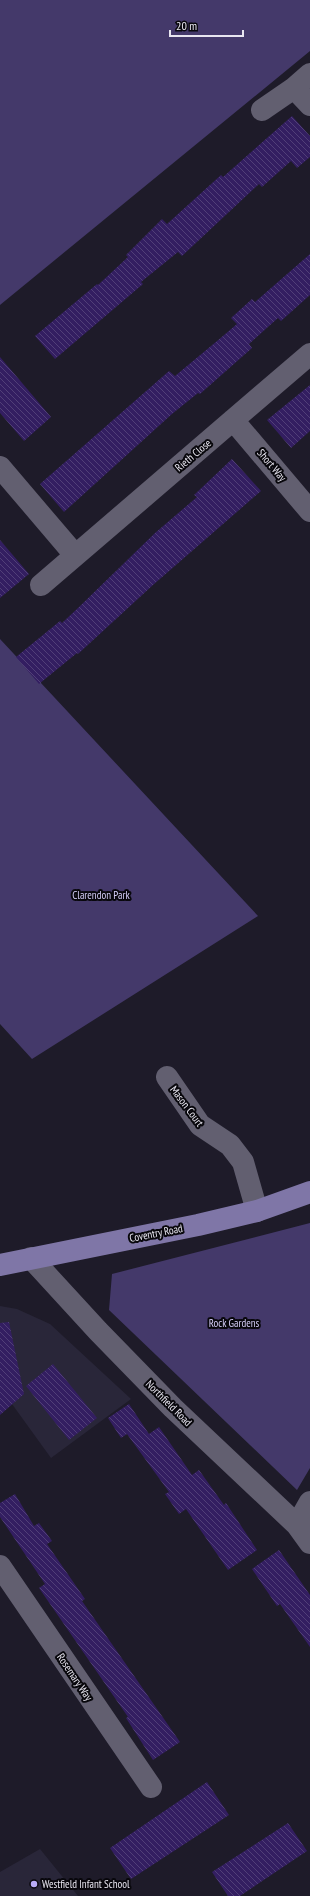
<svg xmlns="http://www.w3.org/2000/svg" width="310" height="1896" font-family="'PT Sans Narrow',sans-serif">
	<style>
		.built { fill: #292639 }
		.green { fill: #44396a }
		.building { fill: url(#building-back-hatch) }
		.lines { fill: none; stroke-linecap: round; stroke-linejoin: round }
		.minor { stroke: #625f70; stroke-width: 22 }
		.major { stroke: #7f76a7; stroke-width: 22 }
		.poi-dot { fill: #b9abf7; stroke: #08070c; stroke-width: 1.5 }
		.labels { text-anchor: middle; stroke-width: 4; stroke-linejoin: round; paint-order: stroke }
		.street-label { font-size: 11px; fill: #e8e6f0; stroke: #08070c }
		.park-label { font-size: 11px; fill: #d5cef8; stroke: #08070c }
		.poi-label { font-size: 11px; fill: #e8e6f0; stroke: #08070c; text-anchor: start }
	</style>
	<defs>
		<pattern id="building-back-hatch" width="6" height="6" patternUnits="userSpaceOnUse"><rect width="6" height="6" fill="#331e61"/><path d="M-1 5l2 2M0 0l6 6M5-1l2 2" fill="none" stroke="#513f78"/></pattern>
	</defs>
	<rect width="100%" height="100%" fill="#1e1b29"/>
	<path class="built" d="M0 1306 17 1309 50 1324 131 1399 51 1458 12 1404 0 1414Z
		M40 1849 78 1896H0V1872Z"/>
	<path class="green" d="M0 0H310V51L0 305Z
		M0 639 258 916 32 1059 0 1024Z
		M310 1223V1468L297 1490 109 1310 112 1274Z"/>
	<path class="building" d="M292 116 310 136V157L297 168 291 161 262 187 259 184 182 256 178 252 141 282 143 284 55 359 35 336 97 284 98 285 128 257 126 255 162 219 167 224 221 175 223 177Z
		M310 254V295L281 321 278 318 249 344 252 348 200 394 198 393 172 414 64 512 40 484 169 371 175 376 217 341 237 324 231 318 252 299 255 302Z
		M0 357 51 417 24 441 0 413Z
		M310 385V431L291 448 267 420Z
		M232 459 261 491 153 585 78 654 77 653 39 684 16 657 60 621 62 623 79 607 155 533 197 497 194 495Z
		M0 540 29 574 0 598Z
		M9 1322 24 1394 0 1415V1323Z
		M53 1364 97 1418 69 1440 26 1386Z
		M129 1404 149 1434 159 1427 192 1475 199 1470 224 1505 226 1503 257 1550 228 1570 186 1509 179 1514 165 1494 169 1492 127 1434 121 1438 108 1418Z
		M15 1494 34 1526 39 1523 52 1541 47 1544 85 1599 82 1601 180 1742 153 1760 126 1718 128 1717 39 1588 45 1584 0 1517V1503Z
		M279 1550 310 1595V1647L280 1604 277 1606 252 1569Z
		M207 1782 229 1815 131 1879 110 1848Z
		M288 1823 307 1851 240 1896H228L212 1872Z"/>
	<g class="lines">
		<path class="minor" d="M294 88 310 105
			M262 110 294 88 310 74
			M233 420 310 511
			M0 467 75 555
			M41 585 310 354
			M167 1077 200 1125 230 1145 243 1162 257 1211
			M31 1258 98 1331 173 1408 297 1525 310 1543
			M297 1525 310 1502
			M0 1566 151 1787"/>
		<path class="major" d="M0 1265 198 1225 257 1211 310 1192"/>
	</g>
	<circle class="poi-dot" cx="34" cy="1884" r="4"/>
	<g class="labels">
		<g class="street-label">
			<text transform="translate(193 455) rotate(-40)" y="4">Rieth Close</text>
			<text transform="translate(272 465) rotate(50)" y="4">Short Way</text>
			<text transform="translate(187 1106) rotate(53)" y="4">Mason Court</text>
			<text transform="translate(156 1233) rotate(-11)" y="4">Coventry Road</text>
			<text transform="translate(169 1403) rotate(45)" y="4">Northfield Road</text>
			<text transform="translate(75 1677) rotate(56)" y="4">Rosemary Way</text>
		</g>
		<g class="park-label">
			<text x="101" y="899">Clarendon Park</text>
			<text x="234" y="1327">Rock Gardens</text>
		</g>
		<g class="poi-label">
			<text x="42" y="1888">Westfield Infant School</text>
		</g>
	</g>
	<path d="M170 30v6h73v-6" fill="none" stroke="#e8e6f0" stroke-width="2"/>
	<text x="176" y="30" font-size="12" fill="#e8e6f0" stroke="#08070c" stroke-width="3" paint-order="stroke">20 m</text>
</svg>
